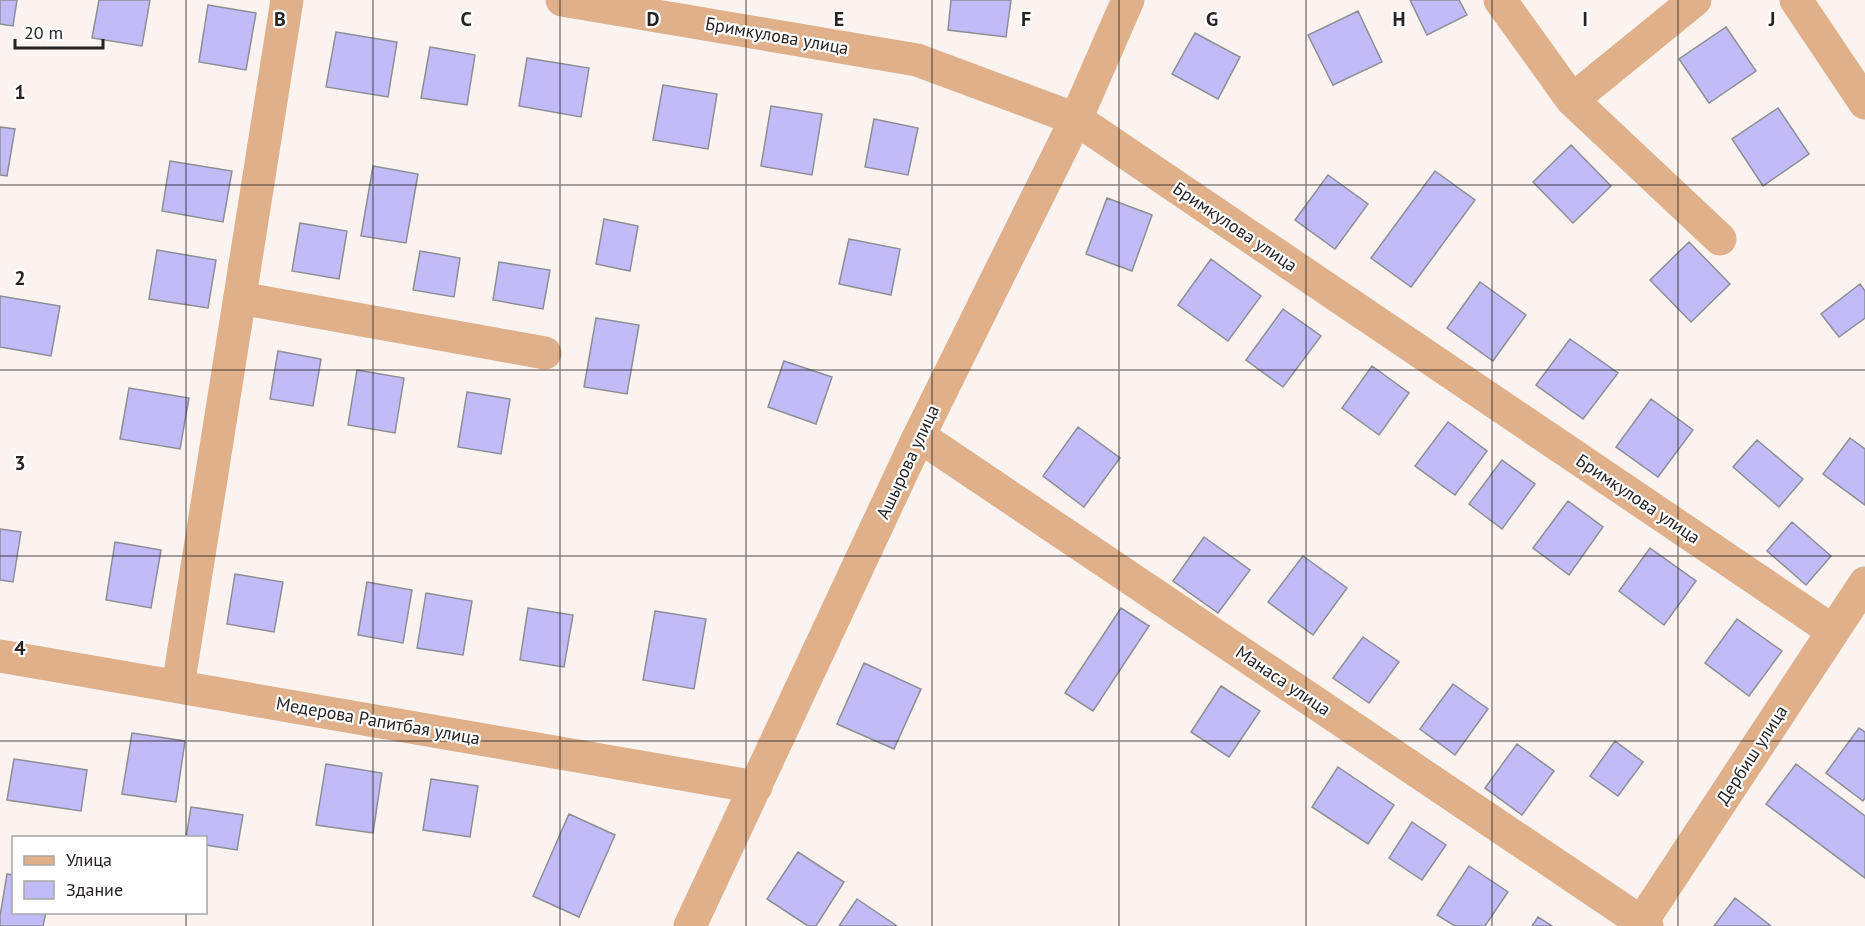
<svg xmlns="http://www.w3.org/2000/svg" width="1865" height="926" font-family="'PT Sans',sans-serif">
	<style>
		.building { fill: #c1bbf8; stroke: #8e8e94; stroke-width: 1.5 }
		.lines { fill: none; stroke-linecap: round; stroke-linejoin: round }
		.minor { stroke: #dfb089; stroke-width: 33 }
		.grid { fill: none; stroke: #262322; stroke-width: 1.5; stroke-opacity: 0.55 }
		.labels { text-anchor: middle; stroke-width: 4.5; stroke-linejoin: round; paint-order: stroke }
		.street-label { font-size: 18px; fill: #262322; stroke: #fff }
		.grid-label { font-size: 20px; text-anchor: middle; font-weight: bold; fill: #262322; stroke: #fff; stroke-width: 4.5; stroke-linejoin: round; paint-order: stroke }
	</style>
	<rect width="100%" height="100%" fill="#fbf3f0"/>
	<path class="building" d="M0 0H17L13 26 0 24Z
		M99 0H150L142 46 92 38Z
		M951 0H1011L1006 37 948 30Z
		M1410 0H1459L1467 15 1427 35Z
		M208 5 256 13 246 70 199 62Z
		M1358 11 1382 62 1333 85 1308 35Z
		M1726 27 1756 71 1709 103 1679 59Z
		M336 32 397 42 388 97 326 87Z
		M1195 33 1240 57 1218 99 1172 74Z
		M430 47 475 55 467 105 421 98Z
		M527 58 589 68 581 117 519 106Z
		M663 85 717 94 708 149 653 140Z
		M771 106 822 114 812 175 761 166Z
		M1778 108 1809 154 1763 186 1732 139Z
		M874 119 918 128 908 175 865 167Z
		M0 127 15 129 7 176 0 175Z
		M1571 145 1611 186 1573 223 1533 182Z
		M170 161 232 171 223 222 162 211Z
		M373 166 418 174 406 243 361 236Z
		M1435 171 1475 200 1411 287 1371 258Z
		M1328 175 1368 204 1335 249 1295 220Z
		M1107 198 1152 215 1132 271 1086 254Z
		M604 219 638 226 630 271 596 264Z
		M300 223 347 231 339 279 292 271Z
		M849 239 900 249 891 295 839 284Z
		M1689 242 1730 284 1691 322 1650 280Z
		M157 250 216 260 208 308 149 299Z
		M420 251 460 258 454 297 413 290Z
		M1211 259 1261 296 1228 341 1178 305Z
		M499 262 550 270 543 309 493 300Z
		M1480 282 1526 315 1493 361 1447 328Z
		M1860 284 1865 291V318L1839 337 1821 314Z
		M0 296 60 306 51 356 0 347Z
		M1283 309 1321 336 1283 387 1246 360Z
		M596 318 639 325 627 394 584 387Z
		M1570 339 1618 373 1583 419 1536 385Z
		M278 351 321 359 313 406 270 399Z
		M784 361 832 377 816 424 768 407Z
		M1372 366 1409 393 1379 435 1342 408Z
		M357 370 404 378 395 433 348 425Z
		M129 388 189 398 180 449 120 439Z
		M467 392 510 399 501 454 458 447Z
		M1651 399 1693 430 1658 477 1616 447Z
		M1448 422 1487 451 1455 495 1415 466Z
		M1078 427 1120 458 1084 507 1043 476Z
		M1850 438 1865 449V505L1823 474Z
		M1757 440 1803 479 1779 507 1733 467Z
		M1502 460 1535 484 1502 529 1469 504Z
		M1568 501 1603 527 1569 575 1533 548Z
		M1792 522 1831 556 1806 585 1767 551Z
		M0 529 21 532 13 582 0 580Z
		M1204 537 1250 570 1218 613 1173 581Z
		M115 542 161 550 151 608 106 600Z
		M1650 548 1696 581 1664 625 1619 591Z
		M1303 556 1347 588 1313 635 1268 602Z
		M235 574 283 582 274 632 227 624Z
		M367 582 412 590 403 643 358 635Z
		M426 593 472 601 463 655 417 648Z
		M528 608 573 615 564 667 520 660Z
		M1121 608 1149 626 1093 711 1065 693Z
		M655 611 706 619 694 689 643 680Z
		M1737 619 1782 651 1749 696 1705 663Z
		M1363 637 1399 662 1369 703 1333 678Z
		M864 663 921 689 894 749 837 724Z
		M1453 684 1488 709 1455 755 1420 729Z
		M1221 686 1260 711 1229 757 1191 732Z
		M1859 728 1865 732V798L1863 801 1826 773Z
		M132 733 185 741 176 802 122 794Z
		M1615 741 1643 762 1618 796 1590 776Z
		M1517 744 1554 771 1522 815 1485 788Z
		M14 759 87 770 81 811 7 800Z
		M326 764 382 773 373 833 316 825Z
		M1796 764 1865 816V878L1766 804Z
		M1338 767 1394 805 1368 844 1312 807Z
		M431 779 478 786 470 837 423 830Z
		M191 807 243 815 237 850 206 845V838H186Z
		M569 814 615 835 579 917 533 896Z
		M1412 822 1446 845 1422 880 1389 858Z
		M798 852 844 882 816 926H808L767 899Z
		M1469 866 1508 892 1485 926H1455L1437 915Z
		M7 874 14 875V912H46L43 926H0V916Z
		M1735 898 1771 926H1714Z
		M857 899 897 926H839Z
		M1538 917 1552 926H1532Z"/>
	<g class="lines">
		<path class="minor" d="M562 0 917 60 1076 119 1833 631
			M1500 0 1572 100 1720 239
			M1796 0 1865 103
			M1572 100 1695 0
			M240 298 545 353
			M919 436 1647 926
			M0 656 756 787
			M178 687 287 0
			M690 926 919 436 1076 119 1128 0
			M1639 926 1865 583"/>
	</g>
	<path class="grid" d="M186 0V838M373 0V926M560 0V926M746 0V926M932 0V926M1119 0V926M1306 0V926M1492 0V926M1678 0V926M0 185H1865M0 370H1865M0 556H1865M0 741H1865M186 912V926"/>
	<g class="labels">
		<g class="street-label">
			<text transform="translate(777 36) rotate(10)" y="6">Бримкулова улица</text>
			<text transform="translate(1235 227) rotate(34)" y="6">Бримкулова улица</text>
			<text transform="translate(908 462) rotate(-65)" y="6">Ашырова улица</text>
			<text transform="translate(1638 499) rotate(34)" y="6">Бримкулова улица</text>
			<text transform="translate(1283 681) rotate(34)" y="6">Манаса улица</text>
			<text transform="translate(378 721) rotate(10)" y="6">Медерова Рапитбая улица</text>
			<text transform="translate(1752 755) rotate(-57)" y="6">Дербиш улица</text>
		</g>
	</g>
	<g class="grid-label">
		<text x="280" y="26">B</text>
		<text x="466" y="26">C</text>
		<text x="653" y="26">D</text>
		<text x="839" y="26">E</text>
		<text x="1026" y="26">F</text>
		<text x="1212" y="26">G</text>
		<text x="1399" y="26">H</text>
		<text x="1585" y="26">I</text>
		<text x="1772" y="26">J</text>
		<text x="20" y="99">1</text>
		<text x="20" y="285">2</text>
		<text x="20" y="470">3</text>
		<text x="20" y="655">4</text>
	</g>
	<rect x="12" y="836" width="195" height="78" fill="#ffffff" stroke="#a8a7a7" stroke-width="1.5"/>
	<rect x="24" y="856" width="30" height="9" fill="#dfb089" stroke="#a8a7a7" stroke-width="1.5"/>
	<text x="66" y="866" font-size="18" fill="#262322">Улица</text>
	<rect x="24" y="881" width="30" height="18" fill="#c1bbf8" stroke="#a8a7a7" stroke-width="1.5"/>
	<text x="66" y="896" font-size="18" fill="#262322">Здание</text>
	<path d="M15 39v9h88v-9" fill="none" stroke="#262322" stroke-width="3"/>
	<text x="24" y="39" font-size="18" fill="#262322" stroke="#ffffff" stroke-width="4.5" paint-order="stroke">20 m</text>
</svg>
